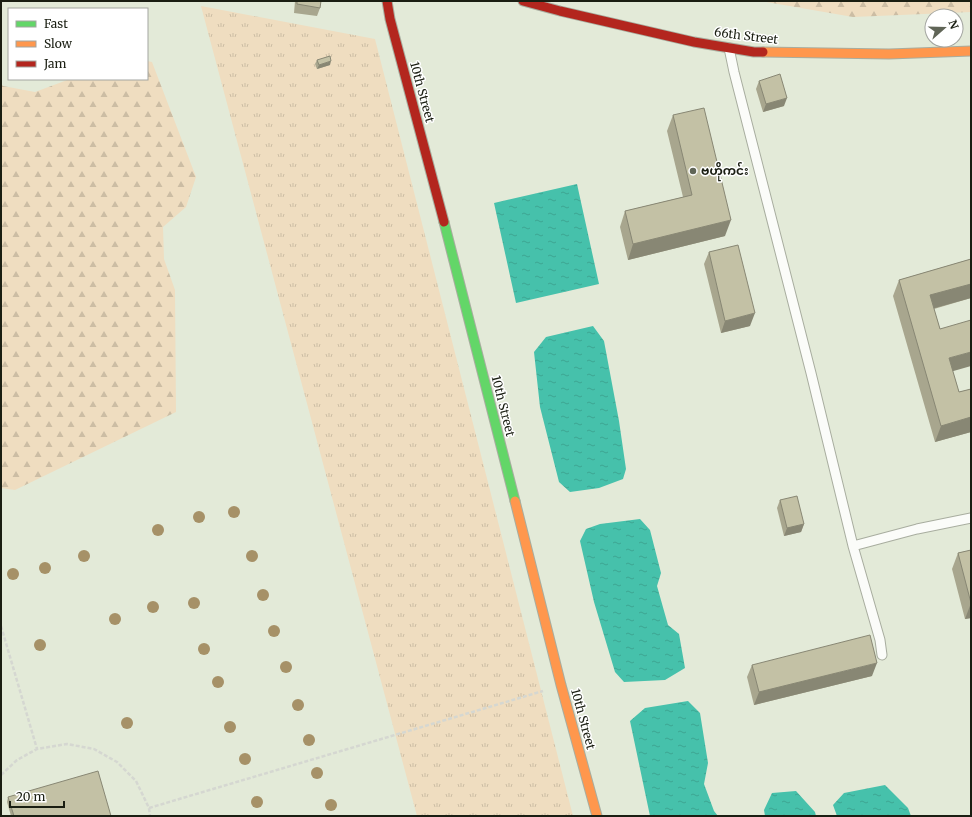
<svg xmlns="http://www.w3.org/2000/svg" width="972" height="817" font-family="Merriweather,'Noto Sans Myanmar',serif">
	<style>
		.grass { fill: url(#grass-tufts) }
		.forest { fill: url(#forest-firs) }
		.water { fill: url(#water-ripples) }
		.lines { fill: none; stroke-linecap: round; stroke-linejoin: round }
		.lane-casing { stroke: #a8ad9f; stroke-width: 11 }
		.fast-casing { stroke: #a8ad9f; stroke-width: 11 }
		.slow-casing { stroke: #a8ad9f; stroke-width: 11 }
		.jam-casing { stroke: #a8ad9f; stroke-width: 11 }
		.path { stroke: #d5d7d1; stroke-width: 2.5; stroke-dasharray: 4 2; stroke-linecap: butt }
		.lane { stroke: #fbfcf9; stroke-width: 9 }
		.fast { stroke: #63d668; stroke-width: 9 }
		.slow { stroke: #ff974d; stroke-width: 9 }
		.jam { stroke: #b3261e; stroke-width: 9 }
		.tree { fill: #a69167 }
		.wall { fill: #a8a68e }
		.shaded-wall { fill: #888774 }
		.building { fill: #c3c1a5; stroke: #888774 }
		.poi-dot { fill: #606557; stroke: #fff; stroke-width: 1.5 }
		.labels { text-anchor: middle; stroke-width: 3; stroke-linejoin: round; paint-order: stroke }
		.street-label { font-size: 12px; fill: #1a1e12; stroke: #fff }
		.poi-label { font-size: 12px; font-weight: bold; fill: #1a1e12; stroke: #fff; text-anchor: start }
	</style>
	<defs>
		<pattern id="grass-tufts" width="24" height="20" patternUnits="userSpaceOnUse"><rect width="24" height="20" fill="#efddc0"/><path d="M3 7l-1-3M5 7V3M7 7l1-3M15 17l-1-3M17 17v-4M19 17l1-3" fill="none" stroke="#ccbda4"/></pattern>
		<pattern id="forest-firs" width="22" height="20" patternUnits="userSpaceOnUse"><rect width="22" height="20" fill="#efddc0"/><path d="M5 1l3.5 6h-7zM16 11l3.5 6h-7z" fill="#ccbda4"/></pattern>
		<pattern id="water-ripples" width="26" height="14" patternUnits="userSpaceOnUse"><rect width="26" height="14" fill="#46c1ab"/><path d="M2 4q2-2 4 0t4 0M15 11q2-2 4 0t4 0" fill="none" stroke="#3da592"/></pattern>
	</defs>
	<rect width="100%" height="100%" fill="#e3ead8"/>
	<path class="grass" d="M201 6 375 39 573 816H417Z"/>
	<path class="forest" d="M761 1H971V12L853 17Z
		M147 61 152 62 196 177 186 207 163 227 164 259 175 290 176 412 15 490 1 488V84L3 86 35 92 70 79H147Z"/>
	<path class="water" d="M577 184 599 284 516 303 494 203Z
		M593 326 604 341 619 421 626 469 623 479 599 488 570 492 559 482 540 407 534 352 546 337Z
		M640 519 650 530 661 573 657 586 668 625 679 634 685 668 665 680 624 682 615 672 594 602 580 541 586 529 600 524Z
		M688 701 700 713 708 763 704 784 714 811 718 816H650L630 721 645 708Z
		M885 785 908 808 911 816H837L833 805 844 793Z
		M796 791 815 812 816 816H765L764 810 772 793Z"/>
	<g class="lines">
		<defs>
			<path id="lane" d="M729 48 734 72 811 373 853 546 880 640 882 655
				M853 546 917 529 971 518"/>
			<path id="fast" d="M444 222 515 501"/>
			<path id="slow" d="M763 52 889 54 971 51
				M515 501 561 685 597 816"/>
			<path id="jam" d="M387 1 390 19 444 222
				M523 1 560 11 694 42 754 52H763"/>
		</defs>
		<use href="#lane" class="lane-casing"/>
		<use href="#fast" class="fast-casing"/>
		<use href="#slow" class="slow-casing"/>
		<use href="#jam" class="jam-casing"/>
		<path class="path" d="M1 626 37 749
			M1 775 17 760 37 749 67 744 94 749 117 762 136 781 149 808 150 816
			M149 808 543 691"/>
		<use href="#lane" class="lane"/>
		<use href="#fast" class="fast"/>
		<use href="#slow" class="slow"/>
		<use href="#jam" class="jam"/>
	</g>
	<g class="tree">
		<circle cx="234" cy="512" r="6"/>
		<circle cx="199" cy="517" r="6"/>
		<circle cx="158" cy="530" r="6"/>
		<circle cx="84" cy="556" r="6"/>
		<circle cx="252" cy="556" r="6"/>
		<circle cx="45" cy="568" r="6"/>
		<circle cx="13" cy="574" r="6"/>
		<circle cx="263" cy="595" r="6"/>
		<circle cx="194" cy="603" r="6"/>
		<circle cx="153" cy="607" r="6"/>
		<circle cx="115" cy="619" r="6"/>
		<circle cx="274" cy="631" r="6"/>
		<circle cx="40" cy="645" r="6"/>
		<circle cx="204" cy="649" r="6"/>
		<circle cx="286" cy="667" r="6"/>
		<circle cx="218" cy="682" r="6"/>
		<circle cx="298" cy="705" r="6"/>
		<circle cx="127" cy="723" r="6"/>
		<circle cx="230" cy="727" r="6"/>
		<circle cx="309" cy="740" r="6"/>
		<circle cx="245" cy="759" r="6"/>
		<circle cx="317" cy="773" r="6"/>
		<circle cx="257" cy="802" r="6"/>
		<circle cx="331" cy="805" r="6"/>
	</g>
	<path class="wall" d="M295 1H321L320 8 317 16 294 13Z
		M317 60 330 65 317 69 315 64Z
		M759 81 784 106 763 112 756 89Z
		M673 115 725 236 628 260 620 227 625 211 683 197 667 131Z
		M709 252 750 326 721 333 704 264Z
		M971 259V298L934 309 959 392 971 389V432L935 442 893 296 899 280Z
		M780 500 804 524 801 532 784 536 777 508Z
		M971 550V618L965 619 952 569 958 553Z
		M752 665 872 676 754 705 747 677Z
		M8 797 111 816H11L7 802Z"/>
	<path class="shaded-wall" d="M331 61 330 65 317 69 319 65Z
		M787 98 784 106 763 112 766 104Z
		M731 220 725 236 628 260 633 244Z
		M971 284V298L924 311 930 295Z
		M755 313 750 326 721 333 725 321Z
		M971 352V366L943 374 949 358Z
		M971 417V432L935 442 941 426Z
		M804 524 801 532 784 536 787 528Z
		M971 603V618L965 619Z
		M877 663 872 676 754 705 759 692Z"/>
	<path class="building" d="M297 1H321L320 8 297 4Z
		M330 56 331 61 319 65 317 60Z
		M780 74 787 98 766 104 759 81Z
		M704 108 731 220 633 244 625 211 692 195 673 115Z
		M738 245 755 313 725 321 709 252Z
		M971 259V284L930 295 940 329 971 320V352L949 358 959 392 971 389V417L941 426 899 280Z
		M797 496 804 524 787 528 780 500Z
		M971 550V603L958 553Z
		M870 635 877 663 759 692 752 665Z
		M98 771 111 816H14L8 797Z"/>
	<circle class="poi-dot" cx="693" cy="171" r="4"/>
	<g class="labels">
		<g class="street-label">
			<text transform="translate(746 36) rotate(7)" y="4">66th Street</text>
			<text transform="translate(422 92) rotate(75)" y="4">10th Street</text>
			<text transform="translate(503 406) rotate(76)" y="4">10th Street</text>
			<text transform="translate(583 719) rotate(75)" y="4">10th Street</text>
		</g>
		<g class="poi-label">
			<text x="701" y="175">ဗဟိုကင်း</text>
		</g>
	</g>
	<rect width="972" height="817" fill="none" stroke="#1a1e12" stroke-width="4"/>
	<rect x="8" y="8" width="140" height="72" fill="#ffffff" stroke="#a3a5a0"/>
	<rect x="16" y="21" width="20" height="6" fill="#63d668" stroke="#a3a5a0"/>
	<text x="44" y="28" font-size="12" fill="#1a1e12">Fast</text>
	<rect x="16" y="41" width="20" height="6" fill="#ff974d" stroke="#a3a5a0"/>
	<text x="44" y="48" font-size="12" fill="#1a1e12">Slow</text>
	<rect x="16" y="61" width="20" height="6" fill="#b3261e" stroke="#a3a5a0"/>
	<text x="44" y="68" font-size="12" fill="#1a1e12">Jam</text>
	<g transform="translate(944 28) rotate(70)"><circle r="19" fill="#ffffff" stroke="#a3a5a0"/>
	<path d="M0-3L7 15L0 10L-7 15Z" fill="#606557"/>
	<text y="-6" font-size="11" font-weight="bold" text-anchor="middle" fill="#1a1e12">N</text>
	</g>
	<path d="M10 801v6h54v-6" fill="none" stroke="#1a1e12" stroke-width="2"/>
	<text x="16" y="801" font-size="12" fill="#1a1e12" stroke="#ffffff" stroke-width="3" paint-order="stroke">20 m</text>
</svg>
